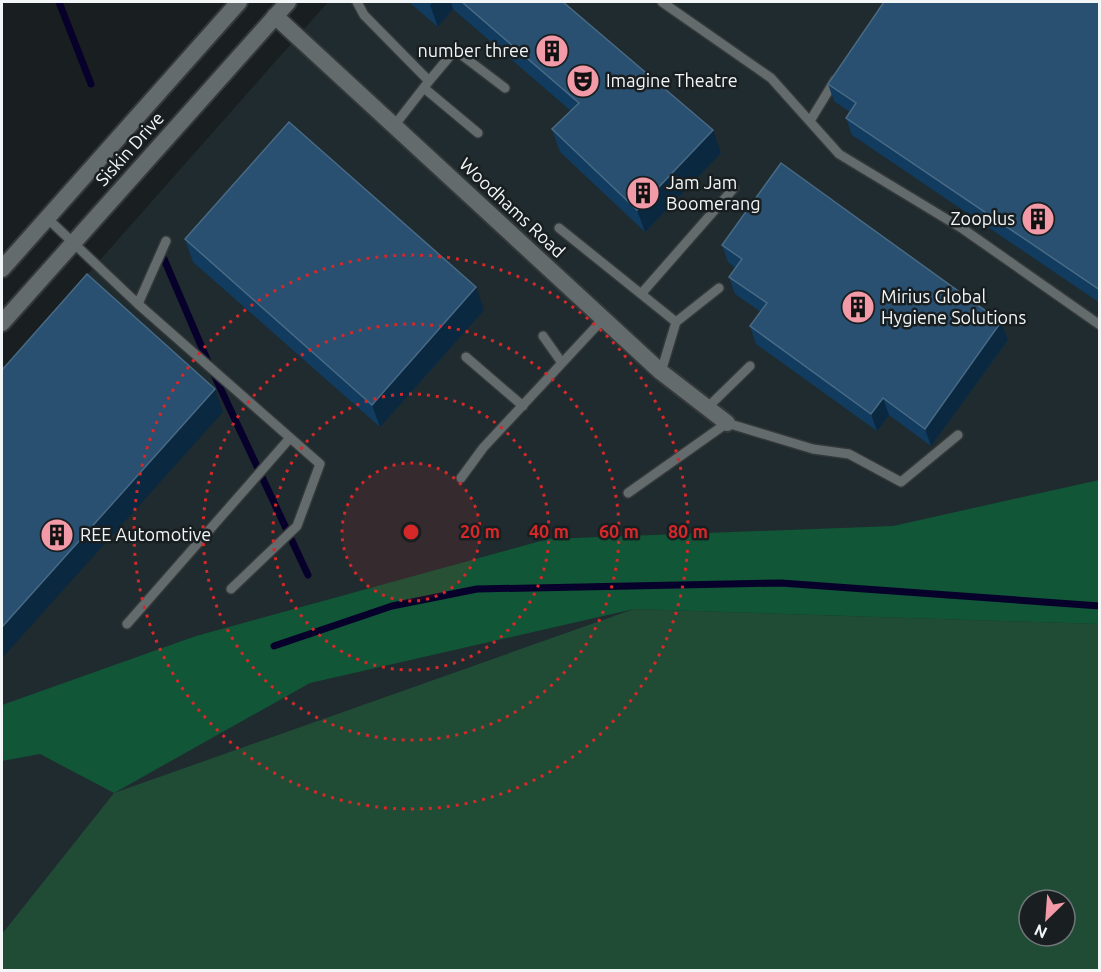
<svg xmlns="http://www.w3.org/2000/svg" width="1101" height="972" font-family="Ubuntu,sans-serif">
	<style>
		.built { fill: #1f2b2f; fill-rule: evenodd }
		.green { fill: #204c36; fill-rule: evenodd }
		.forest { fill: #115637 }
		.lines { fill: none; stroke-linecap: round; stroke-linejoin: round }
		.stream { stroke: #07002a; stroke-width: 7 }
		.service-casing { stroke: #343839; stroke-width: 12 }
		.minor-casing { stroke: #343839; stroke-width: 20 }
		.tertiary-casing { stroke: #343839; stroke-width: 20 }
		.service { stroke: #646b6d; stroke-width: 9 }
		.minor { stroke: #646b6d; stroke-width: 16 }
		.tertiary { stroke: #646b6d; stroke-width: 16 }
		.wall { fill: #113c5f }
		.shaded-wall { fill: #0a2840 }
		.building { fill: #295070; stroke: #496a85; stroke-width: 1.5 }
		.ring { fill: none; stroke: #d62828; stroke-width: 3; stroke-dasharray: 3 6 }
		.labels { text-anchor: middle; stroke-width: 5; stroke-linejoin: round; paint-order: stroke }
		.poi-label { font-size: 18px; fill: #f2f6f7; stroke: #191f21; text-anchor: start }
		.street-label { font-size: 18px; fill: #f2f6f7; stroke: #191f21 }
		.centre { fill: #d62828; stroke: #191f21; stroke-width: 3 }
		.ring-label { font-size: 18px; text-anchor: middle; font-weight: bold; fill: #d62828; stroke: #191f21; stroke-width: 5; stroke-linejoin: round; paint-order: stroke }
	</style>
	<rect width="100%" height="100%" fill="#191f21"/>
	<path class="built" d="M328 2H1099V970H2V371ZM1029 900H1065V936H1029Z"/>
	<path class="green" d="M634 609 1099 624V970H2V934L114 793ZM1029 900H1065V936H1029Z"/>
	<path class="forest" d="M1099 480V624L634 609 310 683 114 793 40 754 2 761V705L196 636 548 539 893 526Z"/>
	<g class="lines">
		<path class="stream" d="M59 2 91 84
			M164 259 209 364 308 575
			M274 646 392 606 477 589 781 583 1100 606"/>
		<defs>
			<path id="service" d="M357 2 364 15 429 81 394 126
				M662 2 771 78 839 154 963 229 1100 325
				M429 81 455 50 505 88
				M424 88 478 133
				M810 121 835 80
				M47 218 138 304 320 464 297 526 231 589
				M559 228 676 322
				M641 294 734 188
				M138 304 166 241
				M543 336 562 363
				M466 357 523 406
				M661 372 676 322 719 288
				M707 408 750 366
				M461 478 483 448 603 319
				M628 493 727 423 813 449 849 454 901 482 958 435
				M127 624 290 438"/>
			<path id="minor" d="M275 16 661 372 727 423"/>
			<path id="tertiary" d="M2 269 239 2
				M2 323 288 2"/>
		</defs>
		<use href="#service" class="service-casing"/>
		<use href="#minor" class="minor-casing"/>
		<use href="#tertiary" class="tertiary-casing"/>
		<use href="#service" class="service"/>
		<use href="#minor" class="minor"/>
		<use href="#tertiary" class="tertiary"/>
	</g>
	<path class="wall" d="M409 2H563L721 153 645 232 560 152 552 129 571 111 453 9 438 27Z
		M1100 2V303L852 135 846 118 850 112 834 101 828 84Z
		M185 239 484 310 380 427 193 262Z
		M722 245 1001 322 1008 340 931 446 889 415 877 431 756 344 750 326 761 312 735 294 729 277 735 268 728 262Z"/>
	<path class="shaded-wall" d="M433 2H451L453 9 438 27 430 5Z
		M713 130 721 153 645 232 637 210Z
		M476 287 484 310 380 427 372 405Z
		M1001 322 1008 340 931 446 925 429Z
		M215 389 223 412 2 658V627Z
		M883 398 889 415 877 431 871 414Z"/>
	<path class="building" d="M462 2H563L713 130 637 210 552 129 579 103Z
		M884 2H1100V290L846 118 856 103 828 84Z
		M289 122 476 287 372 405 185 239Z
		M781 163 1001 322 925 429 883 398 871 414 750 326 767 303 729 277 742 259 722 245Z
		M87 274 215 389 2 627V370Z"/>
	<circle cx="411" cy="532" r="69" fill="#d62828" fill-opacity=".12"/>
	<g class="ring">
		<circle cx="411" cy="532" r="69"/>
		<circle cx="411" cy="532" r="138"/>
		<circle cx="411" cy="532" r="208"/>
		<circle cx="411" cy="532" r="277"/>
	</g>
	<defs>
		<symbol id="building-disc" viewBox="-11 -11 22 22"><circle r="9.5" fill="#f39aa8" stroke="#191f21"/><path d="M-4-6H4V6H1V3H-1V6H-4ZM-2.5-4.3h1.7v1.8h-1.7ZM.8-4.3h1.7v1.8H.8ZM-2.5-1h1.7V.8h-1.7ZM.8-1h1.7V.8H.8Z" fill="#111"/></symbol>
		<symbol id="theatre-disc" viewBox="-11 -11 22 22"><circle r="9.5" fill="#f39aa8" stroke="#191f21"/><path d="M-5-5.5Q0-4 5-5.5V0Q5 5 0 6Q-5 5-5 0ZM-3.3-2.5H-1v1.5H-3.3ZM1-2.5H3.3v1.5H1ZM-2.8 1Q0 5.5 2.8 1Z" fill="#111"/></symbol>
	</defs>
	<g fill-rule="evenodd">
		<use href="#building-disc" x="533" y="32" width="38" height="38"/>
		<use href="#theatre-disc" x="564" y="62" width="38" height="38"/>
		<use href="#building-disc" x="624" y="174" width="38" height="38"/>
		<use href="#building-disc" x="1019" y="200" width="38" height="38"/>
		<use href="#building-disc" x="839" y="288" width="38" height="38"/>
		<use href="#building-disc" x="38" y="516" width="38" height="38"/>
	</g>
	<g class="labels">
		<g class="poi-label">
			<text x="529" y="57" text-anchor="end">number three</text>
			<text x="606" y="87">Imagine Theatre</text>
			<text x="666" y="189">Jam Jam<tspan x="666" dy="21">Boomerang</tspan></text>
			<text x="1015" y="225" text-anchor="end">Zooplus</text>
			<text x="881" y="303">Mirius Global<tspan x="881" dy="21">Hygiene Solutions</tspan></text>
			<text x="80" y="541">REE Automotive</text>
		</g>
		<g class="street-label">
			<text transform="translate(130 149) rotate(-48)" y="6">Siskin Drive</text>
			<text transform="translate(512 208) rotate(43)" y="6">Woodhams Road</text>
		</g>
	</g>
	<circle cx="411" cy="532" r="9" class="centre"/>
	<g class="ring-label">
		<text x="480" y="538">20 m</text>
		<text x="549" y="538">40 m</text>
		<text x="619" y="538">60 m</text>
		<text x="688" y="538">80 m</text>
	</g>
	<rect width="1101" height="972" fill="none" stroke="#f2f6f7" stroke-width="6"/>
	<g transform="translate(1047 918) rotate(205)"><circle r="28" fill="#191f21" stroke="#707577" stroke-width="1.5"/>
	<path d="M0-4.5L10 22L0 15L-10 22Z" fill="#f39aa8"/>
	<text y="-9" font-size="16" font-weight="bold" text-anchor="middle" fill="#f2f6f7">N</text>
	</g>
</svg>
